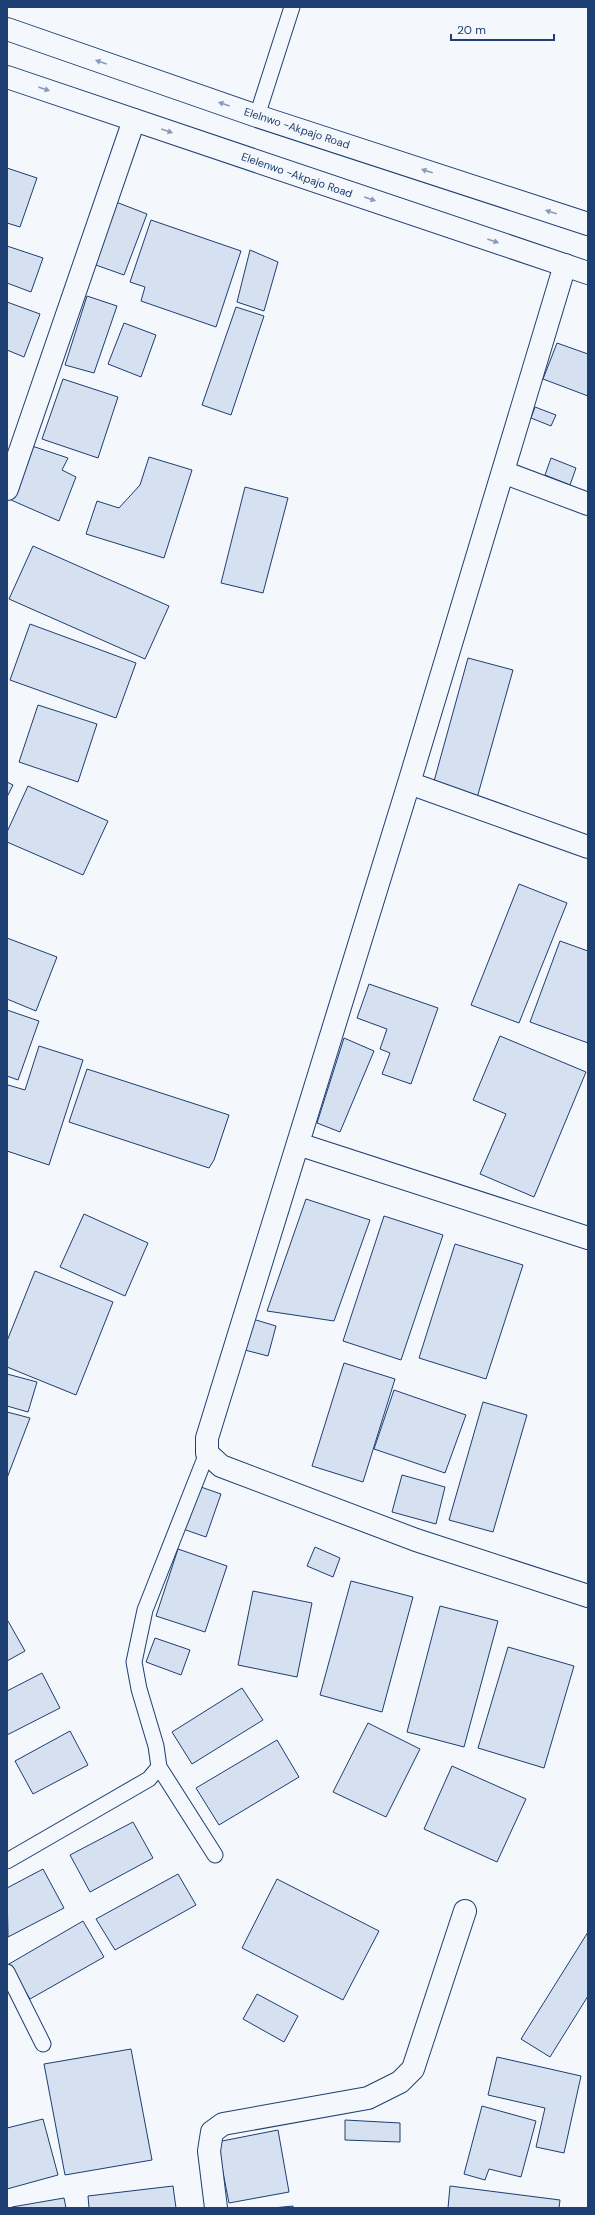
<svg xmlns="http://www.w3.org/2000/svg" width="595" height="2215" font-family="'DM Sans',sans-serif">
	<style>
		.building { fill: #d5e0f0; stroke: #1d3f73 }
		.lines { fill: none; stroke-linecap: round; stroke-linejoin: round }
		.service-casing { stroke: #1d3f73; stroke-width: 17 }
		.minor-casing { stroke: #1d3f73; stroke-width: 24 }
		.secondary-casing { stroke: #1d3f73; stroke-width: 24 }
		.service { stroke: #f4f7fb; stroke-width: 15 }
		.minor { stroke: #f4f7fb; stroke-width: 22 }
		.secondary { stroke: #f4f7fb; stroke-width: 22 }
		.oneway { fill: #889bb7 }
		.labels { text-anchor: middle; stroke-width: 3; stroke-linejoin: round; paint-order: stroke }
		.street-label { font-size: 11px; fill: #1d3f73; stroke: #f4f7fb }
	</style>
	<rect width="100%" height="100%" fill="#f4f7fb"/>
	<path class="building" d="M7 168 37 178 20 227 7 223Z
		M116 202 147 214 124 275 93 264Z
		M151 220 241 251 216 327 141 301 145 287 130 282Z
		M7 246 43 258 31 292 7 283Z
		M250 250 278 262 264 311 237 302Z
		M87 296 117 306 94 373 65 365Z
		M7 302 40 314 24 357 7 350Z
		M236 307 264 316 231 415 202 405Z
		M124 323 156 335 141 377 108 364Z
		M557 343 588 354V396L543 379Z
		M63 379 118 397 98 458 42 439Z
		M535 407 556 415 551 426 531 418Z
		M32 446 68 458 62 470 76 477 59 521 11 500Z
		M149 457 192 470 164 558 86 534 97 501 119 508 140 485Z
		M551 458 576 468 570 485 545 475Z
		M245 487 288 498 263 593 221 583Z
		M33 546 169 606 145 659 9 599Z
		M30 624 136 663 116 718 10 680Z
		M468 658 513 670 477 798 433 785Z
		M38 705 97 724 78 782 19 762Z
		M7 782 13 785 7 797Z
		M28 786 108 821 83 875 7 842V832Z
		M519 884 567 903 519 1023 471 1005Z
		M7 938 57 957 36 1011 7 999Z
		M560 941 588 951V1043L530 1022Z
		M369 984 438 1008 411 1084 382 1074 390 1053 380 1049 387 1029 357 1018Z
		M7 1010 39 1021 18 1080 7 1076Z
		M500 1036 586 1072 534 1197 480 1174 506 1114 473 1100Z
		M344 1038 374 1051 340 1132 317 1123Z
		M39 1046 83 1060 49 1165 7 1151V1088L8 1085 25 1090Z
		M87 1069 229 1115 214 1160 209 1168 69 1122Z
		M306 1199 370 1220 334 1321 267 1311Z
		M84 1214 148 1243 125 1296 60 1267Z
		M384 1216 443 1235 401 1360 343 1341Z
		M455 1244 523 1265 486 1379 419 1358Z
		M35 1271 113 1302 76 1395 7 1367V1341Z
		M246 1317 276 1326 268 1356 237 1348Z
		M344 1363 395 1379 363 1482 312 1466Z
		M7 1374 37 1382 28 1412 7 1406Z
		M394 1390 466 1415 445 1473 374 1449Z
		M483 1402 527 1415 493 1532 449 1520Z
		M7 1412 30 1418 7 1478Z
		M402 1475 445 1487 436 1524 392 1512Z
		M198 1486 221 1494 206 1537 183 1529Z
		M315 1547 340 1558 333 1577 307 1566Z
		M178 1549 227 1566 205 1632 156 1616Z
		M351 1581 413 1597 382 1712 320 1695Z
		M253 1591 312 1603 297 1677 238 1665Z
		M440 1606 498 1621 464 1747 407 1732Z
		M8 1621 25 1651 7 1661V1622Z
		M155 1638 190 1650 181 1675 146 1662Z
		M508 1647 574 1666 544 1768 478 1748Z
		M42 1673 60 1708 7 1735V1691Z
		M242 1688 263 1720 192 1764 172 1732Z
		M368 1723 420 1749 386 1817 333 1792Z
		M70 1731 88 1765 33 1794 15 1761Z
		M277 1740 299 1777 219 1825 196 1788Z
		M452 1766 526 1799 497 1862 424 1829Z
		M133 1822 153 1858 90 1892 70 1855Z
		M43 1869 64 1908 8 1937 7 1888Z
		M178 1874 196 1905 115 1950 96 1919Z
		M277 1879 379 1931 343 2000 242 1948Z
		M83 1921 104 1957 30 1999 9 1964Z
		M588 1932V1996L550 2057 521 2039Z
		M257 1994 298 2016 284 2042 243 2019Z
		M131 2049 152 2160 65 2175 44 2064Z
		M497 2057 581 2076 564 2153 536 2147 545 2108 488 2095Z
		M482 2106 536 2121 521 2177 489 2169 485 2180 464 2174Z
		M43 2119 58 2175 7 2189V2128Z
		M345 2120 400 2123V2142L345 2140Z
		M278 2130 289 2192 229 2203 217 2142Z
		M173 2186 176 2208H89L88 2196Z
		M450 2186 560 2200 559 2208H448Z
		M64 2198 66 2208H12V2207Z
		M293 2206V2208H273Z"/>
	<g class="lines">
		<defs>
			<path id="service" d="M257 116 292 7
				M207 1453 145 1610 134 1662 139 1689 156 1746 159 1767 215 1855
				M7 1861 149 1779 159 1767
				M7 1972 43 2044"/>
			<path id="minor" d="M565 265 409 783 207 1438V1453L221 1466 416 1540 588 1596
				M503 472 588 504
				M7 489 134 120
				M409 783 588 847
				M298 1144 588 1238
				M216 2208 209 2151 212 2132 223 2124 368 2098 400 2082 413 2069 465 1911"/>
			<path id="secondary" d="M7 29 257 116 588 224
				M7 77 588 273"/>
		</defs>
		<use href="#service" class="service-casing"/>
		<use href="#minor" class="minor-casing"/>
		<use href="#secondary" class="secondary-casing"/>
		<use href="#service" class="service"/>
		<use href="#minor" class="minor"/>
		<use href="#secondary" class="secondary"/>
	</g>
	<defs><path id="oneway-solid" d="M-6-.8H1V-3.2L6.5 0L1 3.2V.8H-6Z"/></defs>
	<g class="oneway">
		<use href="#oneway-solid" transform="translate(101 62) rotate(-161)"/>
		<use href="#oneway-solid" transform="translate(44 89) rotate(19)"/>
		<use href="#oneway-solid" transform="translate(224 104) rotate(-161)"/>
		<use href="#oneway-solid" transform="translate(167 131) rotate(19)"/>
		<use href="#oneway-solid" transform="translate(427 171) rotate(-162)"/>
		<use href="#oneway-solid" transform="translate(370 199) rotate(19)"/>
		<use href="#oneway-solid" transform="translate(551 212) rotate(-162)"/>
		<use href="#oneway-solid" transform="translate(493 241) rotate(19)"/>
	</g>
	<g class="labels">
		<g class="street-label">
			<text transform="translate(297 128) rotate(18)" y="4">Elelnwo -Akpajo Road</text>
			<text transform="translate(297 175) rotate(19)" y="4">Elelenwo -Akpajo Road</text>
		</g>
	</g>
	<rect width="595" height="2215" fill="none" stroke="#1d3f73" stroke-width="16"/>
	<path d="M451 34v6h103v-6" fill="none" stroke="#1d3f73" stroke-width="2"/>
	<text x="457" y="34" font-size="12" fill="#1d3f73" stroke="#f4f7fb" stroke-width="3" paint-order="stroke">20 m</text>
</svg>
